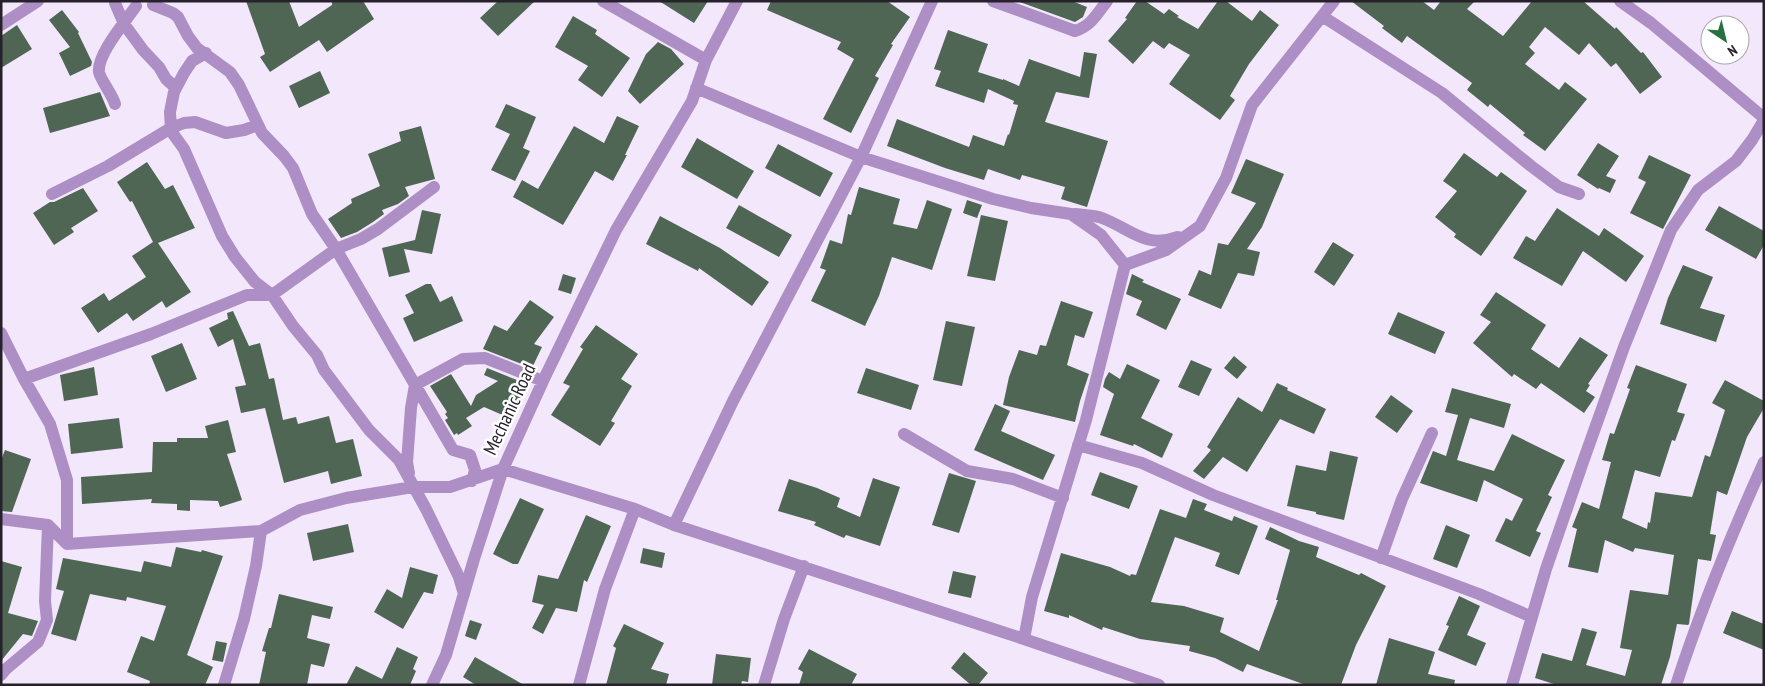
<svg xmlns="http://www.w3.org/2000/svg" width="1765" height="686" font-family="'PT Sans Narrow',sans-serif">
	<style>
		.building { fill: #506655 }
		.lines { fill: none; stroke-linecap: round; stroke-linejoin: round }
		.street { stroke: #ae8fc5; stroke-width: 12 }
		.labels { text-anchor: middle; stroke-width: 5; stroke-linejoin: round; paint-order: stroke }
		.street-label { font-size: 19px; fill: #27212b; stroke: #fff }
	</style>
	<rect width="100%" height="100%" fill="#f3e7fc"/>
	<path class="building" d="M246 1H289L299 27 332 5V1H363L374 19 327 52 319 40 270 72 260 57 265 54Z
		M498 1H535L498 36 480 18Z
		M659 1H708L694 23Z
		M771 1H887L910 17 891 44 893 45 875 76 879 78 851 133 823 119 854 59 837 49 841 42 767 10Z
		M1017 1H1072L1087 7 1083 17 1075 22Z
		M1137 1H1145L1164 14 1169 9 1179 16 1177 17 1198 29 1218 1H1226L1252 21 1260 10 1279 25 1249 64 1230 96 1235 100 1220 120 1169 84 1190 55 1169 43 1164 49 1153 41 1133 64 1108 41 1127 19 1125 18Z
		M1351 1H1422L1434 10 1441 1H1475L1467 9 1503 36 1532 1H1583L1615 29 1616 27 1641 53 1643 52 1662 77 1640 94 1616 63 1611 67 1589 43 1579 55 1545 27 1529 47 1535 53 1525 64 1559 90 1565 82 1587 99 1545 151 1523 135 1525 133 1490 104 1488 107 1467 90 1472 83 1407 36 1402 43 1382 28 1384 26Z
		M62 10 79 32 78 33 92 62 91 66 70 76 59 53 70 47 49 20Z
		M573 16 597 30 595 34 630 58 602 97 578 80 588 66 555 47Z
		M17 25 32 49 1 68V36Z
		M948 30 988 44 978 72 1003 80V79L1019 86 1029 59 1080 77 1084 52 1097 54 1089 98 1056 92 1045 122 1108 141 1087 207 1061 199 1065 187 1022 175 1020 180 988 169 984 180 945 168 887 146 897 119 969 147 973 135 1004 146 1008 134 1009 135 1018 105 1013 104 1014 101 988 89 984 103 935 86 941 71 934 69Z
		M658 42 671 49 684 64 640 104 628 91 646 54Z
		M320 71 330 93 299 108 289 86Z
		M100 92 110 116 50 133 43 108Z
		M506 104 536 117 523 148 530 151 515 181 491 170 510 134 495 127Z
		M617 116 639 126 625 155H627L613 181 595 171 563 225 513 197 522 180 538 189 574 126 604 143Z
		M421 126 435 179 405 187 409 196 398 204 382 210 384 214 373 222 357 232 341 238 328 219 352 203 351 199 380 186 368 154 401 141 399 132Z
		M697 138 754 171 737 199 681 167Z
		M1598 143 1619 156 1606 176 1616 180 1610 193 1599 188 1598 189 1577 175Z
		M778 144 833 173 820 197 765 168Z
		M1464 153 1497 177 1501 172 1527 191 1481 256 1454 237 1456 234 1435 217 1457 191 1443 181Z
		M1649 155 1691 175 1663 229 1630 213 1646 182 1638 178Z
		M1246 159 1284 174 1262 227 1247 249 1260 252 1254 276 1238 273 1221 309 1188 295 1199 270 1211 275 1218 243 1228 245 1256 203 1231 193Z
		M147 162 165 189 173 185 195 228 158 243 191 292 166 308 162 301 133 321 127 313 98 333 81 308 104 293 109 301 146 277 132 256 153 242 132 201 130 202 117 182Z
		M859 187 900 199 893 224 917 229 927 200 952 209 932 270 892 257 879 296 865 326 811 301 826 270 820 268 830 240 842 244 848 214 851 215Z
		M83 188 98 211 71 228 74 232 54 245 33 213 50 202H54Z
		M967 200 982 205 977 218 963 213Z
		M739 205 792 235 779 257 726 228Z
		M1719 206 1764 231V245L1756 259 1705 230Z
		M1557 208 1599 236 1604 228 1644 256 1626 282 1583 251 1562 286 1513 258 1526 236 1535 241Z
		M422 210 441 214 432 254 404 249 410 272 389 277 382 248 415 240Z
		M981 215 1008 221 995 281 967 276Z
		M660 216 720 248 769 282 752 306 699 268 698 271 646 244Z
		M1333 242 1354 255 1334 286 1314 272Z
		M1683 265 1713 277 1700 308 1725 315 1716 342 1660 324 1668 298Z
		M563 274 576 278 571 294 558 290Z
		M1132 274 1144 280 1142 282 1181 299 1166 330 1136 315 1142 301 1126 294Z
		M426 284H431L440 302 452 296 463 321 414 342 403 318 414 313 405 295Z
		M1496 292 1546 325 1531 349 1559 368 1580 337 1608 355 1588 384 1590 385 1586 391 1595 397 1584 413 1541 383 1536 389 1514 374 1512 377 1473 343 1491 322 1480 315Z
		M530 300 554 317 534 344 542 347 532 368 483 349 494 325 507 331Z
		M1061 301 1093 312 1084 338 1075 335 1067 365 1089 374 1080 401 1075 422 1003 405 1009 377 1019 350 1037 355 1040 345 1046 346Z
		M233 311 249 346 260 343 269 379 274 378 283 420 296 417 298 424 329 416 336 443 353 439 362 476 331 484 328 471 284 483 265 408 241 413 235 387 246 385 233 339 218 347 209 328 228 319 227 313Z
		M1398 312 1445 332 1435 354 1388 334Z
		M946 321 975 327 962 386 933 380Z
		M596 325 638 354 621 379 632 386 611 421 615 423 600 446 551 415 570 386 563 383 583 349 580 347Z
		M182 343 197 379 166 392 151 356Z
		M1234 356 1247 367 1237 379 1224 368Z
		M1191 360 1212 369 1199 396 1178 387Z
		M1127 364 1160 380 1141 418 1173 434 1162 458 1134 444 1133 446 1100 435 1114 394 1103 387 1105 379 1109 372 1120 379Z
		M1636 365 1687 384 1677 412 1685 414 1675 441 1672 440 1660 477 1635 470 1622 518 1647 529 1648 522 1650 523 1655 492 1692 497 1705 455 1710 457 1725 410 1712 403 1725 380 1764 401V408L1747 437 1727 495 1717 491 1710 534 1716 535 1711 561 1698 559 1689 624 1688 625 1677 624 1670 657 1661 685H1557L1535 678 1542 653 1572 661 1582 628 1597 632 1586 665 1625 676 1632 650 1620 648 1630 590 1668 595 1674 555 1635 548 1633 552 1605 540 1598 573 1568 567 1577 529 1572 527 1582 502 1599 509 1611 462 1602 460 1610 433 1614 434 1630 389 1627 388Z
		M94 367 98 395 64 401 60 375Z
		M487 368 527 384 512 419 484 407 466 418 472 426 458 435 457 433 454 435 445 420 448 418 445 414 447 412 430 386 451 374 471 406 476 395 498 381 484 375Z
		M866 368 919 385 911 410 857 393Z
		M1277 383 1288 388 1287 390 1326 409 1314 434 1280 419 1247 472 1223 457 1204 479 1193 471 1211 450 1207 447 1238 397 1262 412Z
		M1452 388 1511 404 1504 428 1470 418 1457 460 1494 471 1512 434 1565 460 1548 495 1552 497 1536 531 1541 533 1530 557 1495 541 1506 518 1512 521 1523 499 1484 480 1477 502 1420 483 1433 451 1446 456 1458 415 1445 412Z
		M1391 395 1413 411 1397 433 1375 417Z
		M995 404 1010 411 1001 431 1055 455 1043 480 974 450Z
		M119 418 123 448 71 454 68 424Z
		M228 420 236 452 227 454 242 500 220 507 218 501 190 500V511L177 510V504L151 503 152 499 82 504 81 477 152 472 153 442H177V438H208L205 426Z
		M5 450 31 459 12 512 1 511V460Z
		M1330 451 1358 457 1344 520 1316 514V512L1287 506 1296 465 1326 471Z
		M1100 472 1138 486 1129 509 1091 495Z
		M949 473 976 481 959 533 932 525Z
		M873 478 900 487 880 546 846 535 844 538 814 525 816 522 778 511 789 479 817 488 840 498 837 507 860 517Z
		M520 498 544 509 518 564H513L493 554Z
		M1193 499 1207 504 1204 510 1232 521 1234 516 1258 526 1239 575 1215 566 1220 553 1175 537 1151 602 1184 606 1224 618 1220 632 1259 651 1278 600H1276L1290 550 1265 539 1270 527 1299 541 1319 547 1316 557 1359 575 1361 573 1386 586 1356 645 1341 685H1306L1247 664 1243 672 1215 658 1189 651 1190 646 1140 639 1103 627 1102 630 1069 615V618L1044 611 1061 553 1110 567 1130 576 1131 574 1136 575 1160 509 1186 518Z
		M586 515 611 526 587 582 584 580 577 612 556 608 543 634 532 628 544 605 532 602 538 575 558 579Z
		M348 524 354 552 313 561 307 533Z
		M1446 525 1470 535 1457 568 1433 559Z
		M176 547 201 552 202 550 223 556 187 655 213 667 205 685H149L150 681 127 672 141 636 154 641 166 606 127 597 126 601 90 594 76 641 51 634 64 591 56 589 63 558 141 572 144 561 171 567Z
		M643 548 665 553 662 568 640 563Z
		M1 561 22 567 8 613 38 621 32 636 23 634 1 661Z
		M410 567 438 575 433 594 424 592 403 629 374 612 387 589 402 598Z
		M953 571 976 576 971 598 948 593Z
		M279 594 333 607 330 619 312 615 307 638 330 644 324 667 311 664 307 685H259L266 652 262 651 269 628H271Z
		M1459 596 1480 606 1467 635 1486 643 1476 666 1438 650 1449 626 1446 625Z
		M1732 611 1764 624V650L1723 633Z
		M470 620 482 624 476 640 465 636Z
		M624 624 664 643 651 669 669 674 666 685H606L616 648 613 646Z
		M1389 638 1435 652 1428 674 1455 680 1454 685H1376Z
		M216 641 227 643 223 662 212 660Z
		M397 647 418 657 413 669 416 671 410 685H346L356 666 382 679Z
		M809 649 857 674 851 685H799L803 672 798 669Z
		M964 652 988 673 978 685H971L951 668Z
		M716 654 751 658 748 682 742 681 741 685H712Z
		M475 657 524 685H476L463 677Z"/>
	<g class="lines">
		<path class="street" d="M603 1 706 60
			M993 1 1075 31C1091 26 1097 14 1107 1
			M1620 1 1651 23 1764 118
			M115 3 124 24 143 50 159 67 166 79 176 88
			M153 5 173 13 178 17 188 36 197 48 230 72 239 85 262 133 284 156 293 168 312 214 336 249 453 450 470 455 475 470 472 481
			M1322 16 1442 93 1531 166 1559 187 1579 194
			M1 25 38 1
			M206 53 192 61 184 73 174 92 170 112 171 131 184 149 222 236 235 257 255 282 272 295 293 326 317 355 324 370 369 430 399 460 426 509 459 577 464 594
			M696 88 861 157 993 199 1031 208 1071 214 1101 235 1125 265
			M115 104C112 94 100 79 99 72 97 54 126 21 136 6
			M52 194 108 166 171 128 184 123 195 122 226 133 244 130 258 125
			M1075 214C1083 215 1094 215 1102 218 1131 229 1145 249 1178 237
			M1 333 24 379 50 424 67 480V544
			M24 379 151 334 247 295H272L336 249 361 239 378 229 434 187
			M904 434 967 471 1013 479 1063 498
			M1078 445 1142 463 1213 495 1479 594 1532 617
			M409 473 407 462 411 408 415 385 463 359 485 358 543 381
			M1 519 48 525 67 544 261 531
			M674 525 733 401 861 157 932 1
			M1381 558 1402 499 1432 433
			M1024 639 1032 597 1086 420 1125 265 1166 250 1200 226 1226 178 1252 105 1334 1
			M1 675 6 669 38 642 47 620 45 601 48 525
			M224 685 244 619 256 566 261 531 300 510 346 498 413 487H450L503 469 543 381 616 230 692 101 706 60 737 1
			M432 685 446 655 474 559 503 469 635 509 674 525 1024 639 1159 685
			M579 685 605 589 635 509
			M764 685 784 619 804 566
			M1512 685 1546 569 1584 459 1624 347 1671 230 1698 190 1736 161 1752 140 1764 120
			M1676 685C1701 609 1731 535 1764 462"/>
	</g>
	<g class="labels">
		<g class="street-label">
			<text transform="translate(509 409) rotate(-65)" y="7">Mechanic Road</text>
		</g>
	</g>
	<rect width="1765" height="686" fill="none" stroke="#27212b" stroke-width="5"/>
	<g transform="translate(1725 40) rotate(145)"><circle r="24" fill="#ffffff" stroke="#a9a6aa"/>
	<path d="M0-4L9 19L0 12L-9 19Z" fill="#26713f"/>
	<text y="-8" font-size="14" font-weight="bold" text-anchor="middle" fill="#27212b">N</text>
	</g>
</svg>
